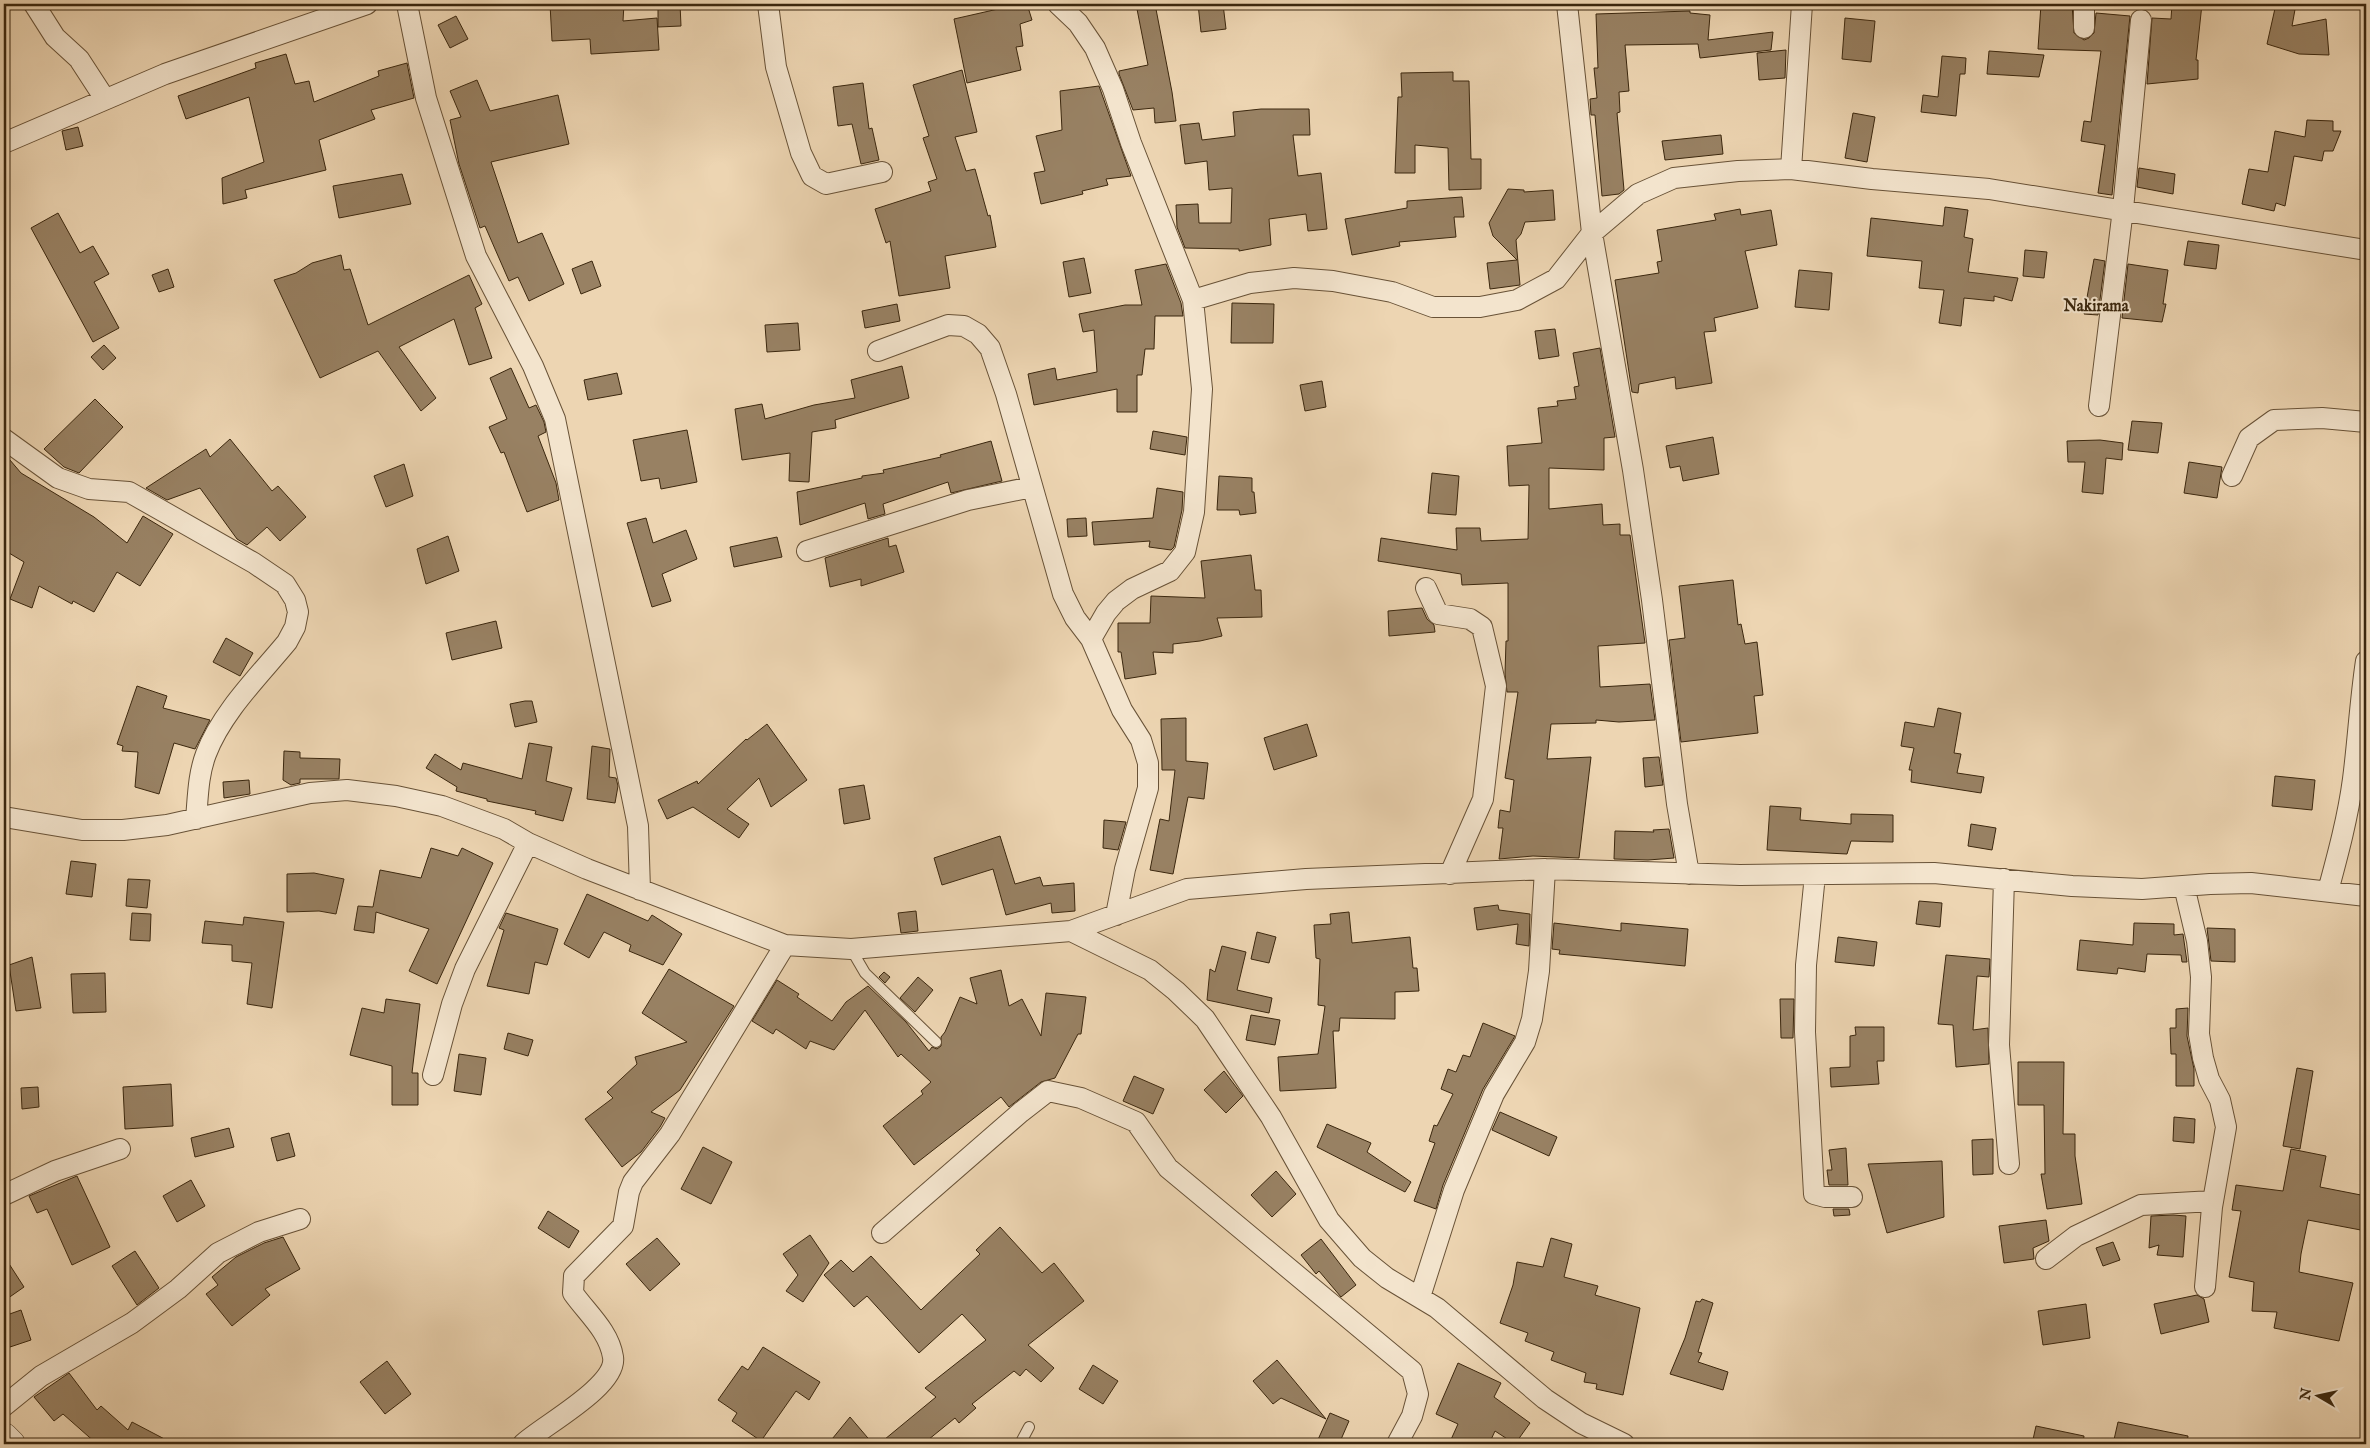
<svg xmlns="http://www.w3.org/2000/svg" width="2370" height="1448" font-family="'IM FELL English',serif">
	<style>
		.building { fill: #988163; stroke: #3b270e }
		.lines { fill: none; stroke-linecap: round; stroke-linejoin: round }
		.service-casing { stroke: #685237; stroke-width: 12 }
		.minor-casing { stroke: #685237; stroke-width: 22 }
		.secondary-casing { stroke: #3b270e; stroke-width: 29 }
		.service { stroke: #f3e4cd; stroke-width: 10 }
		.minor { stroke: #f3e4cd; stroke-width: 20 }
		.secondary { stroke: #f3e4cd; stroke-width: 28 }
		.labels { text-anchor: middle; stroke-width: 4; stroke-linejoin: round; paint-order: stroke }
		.quarter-label { font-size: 16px; font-weight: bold; fill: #3b270e; stroke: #f3e4cd }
	</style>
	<rect width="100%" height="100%" fill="#edd5b2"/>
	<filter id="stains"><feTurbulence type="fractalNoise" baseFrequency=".004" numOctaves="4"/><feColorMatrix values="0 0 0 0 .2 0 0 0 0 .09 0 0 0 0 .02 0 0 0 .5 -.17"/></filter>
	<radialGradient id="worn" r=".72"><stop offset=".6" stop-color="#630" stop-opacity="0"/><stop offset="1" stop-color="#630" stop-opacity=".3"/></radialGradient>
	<path class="building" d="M550 4H624L623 21 657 18 659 50 591 54 590 39 552 41Z
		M658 4H680L681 26 658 27Z
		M997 4H1027L1032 20 1020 24 1023 46 1016 47 1021 70 967 83 954 19 998 9Z
		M1136 4H1155L1172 92 1176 121 1155 123 1154 108 1133 110 1119 74V71L1148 65Z
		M1198 4H1223L1226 29 1201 32Z
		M2041 4H2072L2074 33 2084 40 2089 38 2094 33 2096 13 2130 16 2112 195 2098 193 2105 145 2081 141 2084 121 2091 122 2101 51 2038 49Z
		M2172 4H2202L2196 60H2198V79L2147 84 2152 18 2171 19Z
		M2276 4H2296L2292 26 2326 19 2329 55 2299 54 2267 44Z
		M1690 11V13L1710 15 1708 40 1773 32 1771 50 1700 58 1698 44 1625 45 1629 91 1619 92 1620 112 1617 113 1624 190 1619 194 1602 196 1595 115H1591L1590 99 1597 98 1594 68H1598L1596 14Z
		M456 16 468 39 450 48 438 25Z
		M1845 18 1875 21 1871 62 1842 59Z
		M1786 50 1785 78 1759 80 1757 53Z
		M1989 51 2044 55 2039 77 1987 74Z
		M286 54 295 84 309 81 314 102 379 76 378 71 407 63 414 98 371 110 375 119 319 140 326 170 245 190 247 198 223 204 222 178 264 162 249 97 186 119 178 96 256 68 255 63Z
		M1942 56 1966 58 1965 74H1960L1956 116 1921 112 1923 95 1938 97Z
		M962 70 977 132 955 137 966 171 975 169 988 216 990 215 996 247 945 256 950 288 899 296 890 241 886 243 875 209 931 191 928 182 937 179 923 138 929 136 913 85Z
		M1453 72V81H1469L1471 159H1481V189L1449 190 1448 148 1415 145V173H1395L1398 97H1402L1401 73Z
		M477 80 490 111 558 95 569 144 491 162 518 243 542 233 564 284 529 301 518 277 509 281 485 226 480 228 459 164 450 120 461 117 450 91Z
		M863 83 869 129 872 128 879 160 861 164 852 124 838 126 833 87Z
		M1099 86 1131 176 1106 179 1108 185 1082 191 1083 194 1041 204 1034 173 1045 171 1036 136 1062 130 1060 91Z
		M1261 109H1309L1310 135H1293L1298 176 1321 173 1327 229 1308 231 1306 214 1269 219 1271 245 1239 251V249L1185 248 1177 227 1176 205 1198 204 1199 223H1231L1232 188 1209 190 1207 161 1185 164 1180 125 1199 123 1202 140 1235 136 1233 112Z
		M1853 113 1875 117 1867 162 1845 158Z
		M2307 120 2333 121V131H2341L2333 151H2324L2322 161 2294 156 2285 206 2276 203 2274 211 2242 204 2249 169 2268 172 2275 131 2305 137Z
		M78 127 83 146 66 150 62 131Z
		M1721 135 1723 154 1665 160 1662 141Z
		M2139 168 2175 174 2173 194 2137 187Z
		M402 174 411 204 339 218 333 186Z
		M1508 189 1524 190V192L1553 190 1555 220 1525 222 1521 234 1516 240 1520 285 1490 289 1487 263 1517 260 1493 236 1489 223Z
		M1462 197 1464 217H1454L1456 237 1399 242 1400 246 1352 255 1345 219 1407 208V201Z
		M1945 207 1968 210 1964 237 1973 239 1968 272 2018 278 2012 301 1994 296V301L1964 298 1961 326 1939 323 1944 290 1919 288 1922 261 1867 256 1871 218 1943 226Z
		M1740 209 1741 215 1771 210 1777 245 1745 251 1758 308 1714 318 1716 331 1704 332 1712 383 1676 389 1675 377 1639 384 1638 393 1632 392 1615 280 1659 273 1657 262 1662 261 1657 230 1716 220 1714 214Z
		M58 213 80 253 93 246 109 274 94 282 119 328 93 342 31 228Z
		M2188 241 2219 245 2216 269 2184 265Z
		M2025 250 2047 252 2044 278 2023 276Z
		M341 255 344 270 350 269 368 325 469 275 482 304 475 308 492 358 469 365 454 319 399 347 436 398 421 411 378 351 320 378 274 280 296 273 312 263Z
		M1084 258 1091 293 1069 297 1063 262Z
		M2094 259 2105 261 2098 315 2084 314Z
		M592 261 601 286 581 294 572 269Z
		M1166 264 1181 303 1183 316H1155L1154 349H1145L1142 375H1137V412H1117V389L1034 405 1028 374 1055 368 1057 380 1097 372 1094 330 1083 332 1079 314 1125 305H1142L1135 270Z
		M2128 264 2168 270 2163 304H2166L2162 322 2122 318Z
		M168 269 174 287 159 292 152 275Z
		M1799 270 1832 273 1829 310 1795 307Z
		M1232 303 1274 304 1273 343H1231Z
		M897 304 900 321 865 328 862 311Z
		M798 323 800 350 767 352 765 325Z
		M1555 329 1559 356 1539 359 1535 331Z
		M104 345 116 358 103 370 91 357Z
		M1600 348 1615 437 1604 438V470L1549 468V509L1602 504 1603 525 1620 524V535H1630L1645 643 1598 646 1600 687 1650 684 1655 720 1619 722 1596 720V723L1551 724 1547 759 1591 757 1579 858 1533 856 1499 859 1503 828H1498L1500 810 1510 812 1514 780 1505 778 1518 692H1507L1505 674 1506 641H1508V583L1462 585 1461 574 1378 561 1381 538 1457 550 1456 528H1480L1481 541 1528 539 1529 485 1509 486 1507 446 1542 443 1538 408 1558 406 1557 401 1576 399 1574 387 1579 386 1573 353Z
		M902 366 909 398 835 420 836 428 812 432 809 482 789 481 790 453 742 460 735 409 762 404 765 419 814 405 855 398 851 380Z
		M511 368 529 408 536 405 544 422 546 432 538 436 556 483 559 500 527 512 504 452 501 453 489 427 507 419 490 378Z
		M617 373 622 394 588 400 584 380Z
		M1322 381 1326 407 1305 411 1300 385Z
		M95 399 123 427 79 473 64 467 44 449Z
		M2132 421 2162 423 2158 453 2128 450Z
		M687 430 697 482 661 489 659 478 641 481 633 440Z
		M1153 431 1187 437 1185 455 1150 449Z
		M1713 437 1719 474 1683 481 1680 466 1670 468 1666 446Z
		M230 439 272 491 278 486 306 517 280 541 267 527 247 545 237 539 200 488 167 500 146 488 206 449 210 457Z
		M2100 440 2123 443 2122 460 2106 458 2103 494 2082 492 2085 462H2068L2067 441Z
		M991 441 1002 481 951 493 948 482 883 504 885 514 868 519 865 503 800 525 797 492 862 478V476L884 473 883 470 941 457 940 455Z
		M4 453 21 473 94 517 127 543 143 516 173 534 140 586 117 572 94 612 73 601 72 604 39 586 32 608 10 599 24 562 4 550Z
		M2189 462 2222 467 2217 498 2184 493Z
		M404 464 413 496 386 507 374 476Z
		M1432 473 1459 476 1456 515 1428 513Z
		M1219 476 1252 478V492H1254L1256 513 1240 515 1239 510H1217Z
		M1157 488 1183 492 1182 510 1174 547 1171 550 1149 547 1150 541 1094 545 1092 522 1153 518Z
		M646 518 653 543 686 530 697 559 662 574 671 601 652 607 627 523Z
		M1086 518 1087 536 1068 537 1067 519Z
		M448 536 459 571 426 584 417 549Z
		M777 537 782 557 734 567 730 547Z
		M888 538 889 547 896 545 904 572 861 586V579L830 587 825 558Z
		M1251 555 1255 590H1261L1262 617 1217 618 1222 636 1200 641 1173 644V653L1153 652 1156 674 1125 679 1121 652H1118V623H1150L1151 596 1205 598 1201 561Z
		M1733 580 1738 625 1741 624 1745 644 1757 642 1763 695 1754 696 1758 733 1681 742 1669 640 1685 638 1679 586Z
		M1422 608 1427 619 1434 625 1435 632 1389 636 1388 611Z
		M496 621 502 648 452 660 446 633Z
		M226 638 253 653 240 676 213 662Z
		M137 686 167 696 163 708 210 720 195 749 174 743 159 794 135 787 138 752 122 751 123 746 117 744Z
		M525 701H532L537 722 515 727 510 704Z
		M1938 708 1961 713 1954 753 1961 754 1957 773 1984 777 1981 793 1911 782 1912 770H1909L1914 748 1901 746 1905 722 1934 727Z
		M1186 718V761L1208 763 1204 799 1188 797 1173 874 1150 870 1160 819 1169 821 1175 770H1162L1161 719Z
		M767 724 807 780 771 807 759 778 727 809 749 824 739 838 693 807 667 819 658 800 697 781 698 784 746 739 747 740Z
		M1307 724 1317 756 1274 770 1264 738Z
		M529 743 552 747 546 781 572 788 563 821 535 814 536 811 487 801V799L456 791 457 787 426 768 435 754 461 770 463 763 522 779Z
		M592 746 610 749 609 777 616 778 618 786 615 803 587 799Z
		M284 751 300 752V758L340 759 339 779H300V783L291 785 283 780Z
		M1659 757 1663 785 1645 787 1643 758Z
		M2275 776 2315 780 2312 810 2272 806Z
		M249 780 250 794 224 798 223 782Z
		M864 785 870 819 844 824 839 789Z
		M1770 806 1801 808 1800 820 1851 824V814L1893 815V842L1851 841 1847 854 1767 850Z
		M1104 820 1126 822 1118 850 1103 848Z
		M1971 824 1996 828 1992 850 1968 846Z
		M1669 829 1674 858 1648 860 1614 859 1615 831 1654 832 1653 830Z
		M1000 836 1015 884 1040 877 1043 886 1074 883 1075 911 1052 913 1051 903 1006 915 993 869 942 885 934 858Z
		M431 848 458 856 462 848 493 863 437 984 409 971 429 929 376 912 374 933 354 930 358 906 373 907 380 870 421 878Z
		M71 861 96 864 92 897 66 894Z
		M314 873 344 879 336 914 319 911 287 912V874Z
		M128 879 150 880 147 908 126 906Z
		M587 894 648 921 652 915 682 934 663 965 629 951 631 945 604 932 589 958 564 944Z
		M1919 901 1942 903 1940 927 1916 924Z
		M1498 905 1499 910 1530 914 1529 946 1516 944 1518 924 1477 930 1474 908Z
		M916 911 918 931 901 933 898 913Z
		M1349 912 1352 943 1410 937 1413 968H1417L1419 991 1395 992V1019L1340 1018 1339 1031H1333L1336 1088 1280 1091 1278 1057 1318 1054 1325 1006 1318 1005 1320 959 1316 958 1314 925 1331 924 1330 914Z
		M132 913 151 914 150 941 130 940Z
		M506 913 558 929 547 965 535 962 529 994 487 986 504 930 499 928Z
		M244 917 284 922 272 1008 247 1004 252 963 232 961V945L202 943 205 921 243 925Z
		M1554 923 1621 931V923L1688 929 1685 966 1559 954 1560 950 1552 949Z
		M2134 923 2174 924V935L2183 934 2187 962H2182L2181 955 2147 954 2145 972 2118 968 2117 974 2077 970 2080 940 2133 945Z
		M2207 928 2235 929V962L2211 961Z
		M1257 932 1276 937 1269 963 1251 959Z
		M1838 937 1877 942 1874 966 1835 962Z
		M1222 946 1246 952 1237 990 1272 998 1269 1013 1207 1000 1210 969 1215 972Z
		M1946 955 1990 959 1989 977 1977 976 1973 1030 1988 1028 1989 1064 1956 1067 1953 1025 1938 1024Z
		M32 957 41 1008 16 1011 9 965Z
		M669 969 734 1006 680 1090 651 1112 665 1118 660 1127 641 1152 622 1167 585 1119 613 1098 607 1092 637 1064 635 1057 687 1042 642 1013Z
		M1001 970 1009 1006 1022 999 1041 1036 1046 993 1086 997 1081 1034H1078L1055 1078 1041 1082 1009 1107 1001 1097 914 1165 883 1126 923 1094 921 1091 931 1082 901 1054 898 1057 865 1010 834 1050 810 1041 806 1049 776 1029 773 1034 752 1021 777 980 799 994 797 997 832 1021 846 1002 868 986 906 1022 929 1051 932 1047 937 1049 941 1046V1037L945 1032 960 997 977 1004 970 978Z
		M884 972 890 977 885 983 879 977Z
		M105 973 106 1012 73 1013 71 974Z
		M918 977 933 990 915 1012 900 998Z
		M386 999 420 1004 412 1073H418V1105H392V1066L350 1055 362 1008 384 1013Z
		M1780 999H1794L1793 1038H1781Z
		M2188 1008 2187 1036 2194 1069V1086H2176V1054H2171L2170 1028H2176V1009Z
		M1251 1015 1280 1020 1275 1045 1246 1040Z
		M1483 1023 1515 1036 1483 1089 1443 1185 1436 1209 1414 1201 1435 1143 1429 1141 1434 1125 1437 1126 1453 1094 1441 1089 1448 1069 1456 1072 1463 1055 1470 1057Z
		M1855 1027H1884V1061H1877L1879 1084 1831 1087 1830 1068 1850 1067V1036L1856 1035Z
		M508 1033 533 1040 528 1056 504 1049Z
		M459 1054 486 1058 481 1095 454 1091Z
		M2018 1062H2064L2063 1134H2075V1156L2082 1204 2047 1209 2041 1174H2045L2044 1105H2018Z
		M2297 1068 2313 1071 2300 1149 2283 1146Z
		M1224 1071 1243 1096 1226 1113 1204 1090Z
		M1134 1076 1164 1089 1153 1114 1123 1101Z
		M171 1084 173 1126 125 1129 123 1087Z
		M38 1087 39 1107 22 1109 21 1088Z
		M1500 1112 1557 1137 1549 1156 1492 1130Z
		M2174 1117 2195 1119 2194 1143 2173 1141Z
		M1327 1124 1371 1143 1367 1152 1411 1182 1405 1192 1317 1147Z
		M229 1128 234 1147 195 1157 191 1138Z
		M289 1133 295 1156 277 1161 271 1138Z
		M1993 1139V1174L1973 1175 1972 1140Z
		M703 1147 732 1162 711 1204 681 1189Z
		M1846 1148 1848 1185H1829L1827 1170H1832L1829 1150Z
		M2291 1149 2326 1156 2320 1187 2366 1196V1231L2308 1220 2301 1254 2299 1272 2353 1283 2339 1341 2274 1328 2277 1312 2252 1311 2254 1282 2229 1277 2241 1211 2232 1210 2236 1185 2283 1191Z
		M1942 1161 1944 1217 1887 1233 1868 1164Z
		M1276 1171 1296 1194 1272 1217 1251 1195Z
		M77 1176 110 1247 72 1265 47 1209 37 1213 29 1196Z
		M191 1180 205 1206 177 1222 163 1196Z
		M1833 1209H1849L1850 1215 1834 1216Z
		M548 1211 579 1231 569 1248 538 1228Z
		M2173 1215 2186 1216 2183 1257 2157 1255 2159 1245 2149 1248 2151 1216Z
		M2046 1220 2049 1241 2033 1248 2034 1259 2004 1263 1999 1226Z
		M1000 1227 1042 1273 1054 1263 1084 1301 1028 1345 1054 1368 1041 1382 1026 1369 1020 1376 1014 1371 972 1404 976 1408 959 1423 955 1418 923 1444H879L936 1397 925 1388 986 1340 962 1314 919 1353 867 1296 854 1307 824 1275 841 1260 853 1272 871 1256 921 1310 980 1254 976 1250Z
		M810 1235 829 1263 803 1302 786 1291 798 1275 783 1254Z
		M283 1237 300 1269 265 1289 270 1295 232 1326 206 1294 218 1285 212 1277 236 1257 264 1243Z
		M657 1238 680 1264 650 1291 626 1264Z
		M1551 1238 1572 1244 1564 1277 1598 1286 1595 1295 1640 1308 1623 1395 1596 1389 1597 1384 1584 1382 1586 1373 1551 1360 1554 1352 1525 1341 1528 1333 1500 1323 1513 1285 1517 1262 1543 1267Z
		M1321 1239 1356 1285 1341 1297 1319 1271 1316 1274 1301 1255Z
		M2113 1242 2120 1260 2103 1266 2096 1248Z
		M135 1251 159 1288 137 1305 112 1266Z
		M4 1256 24 1287 4 1301Z
		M2197 1295 2204 1299 2209 1322 2161 1334 2154 1304Z
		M1702 1299 1713 1303 1698 1352 1702 1353 1698 1362 1728 1372 1723 1390 1670 1374 1685 1338 1696 1301 1700 1302Z
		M2086 1304 2090 1338 2043 1345 2038 1311Z
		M21 1310 31 1340 10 1347 4 1329V1316Z
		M763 1347 820 1382 809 1400 796 1391 761 1441 732 1421 737 1413 718 1400 742 1366 748 1370Z
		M1277 1360 1326 1419 1281 1398 1273 1404 1253 1381Z
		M387 1361 411 1394 385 1414 360 1382Z
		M1458 1363 1501 1383 1494 1397 1530 1423 1515 1444 1495 1431 1489 1444H1449L1458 1424 1436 1414Z
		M1093 1365 1118 1381 1103 1404 1079 1389Z
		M69 1373 97 1410 101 1406 128 1430 132 1422 174 1444H97L63 1414 54 1421 34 1397Z
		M1330 1413 1349 1421 1339 1444H1316Z
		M850 1417 873 1444H828Z
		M2118 1422 2188 1436 2187 1444H2113Z
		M2036 1426 2084 1436 2083 1444H2032Z"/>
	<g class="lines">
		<defs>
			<path id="service" d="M851 949 865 973 936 1042
				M1020 1444 1029 1427"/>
			<path id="minor" d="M34 4 55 37 79 59 105 99
				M407 4 426 98 476 256 533 366 555 419 638 826 640 890
				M768 4 776 67 801 153 812 176 826 184 882 172
				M1058 4 1078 23 1095 48 1113 89 1131 143 1193 300 1202 389 1194 512 1185 552 1170 571 1132 589 1116 601 1106 613 1091 639 1122 710 1141 740 1148 763V788L1125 869 1116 915
				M1567 4 1592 233 1633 470 1652 600 1677 804 1689 874
				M2084 4V28
				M4 143 165 74 367 4
				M1791 169 1802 4
				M1193 300 1250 283 1294 278 1333 281 1392 292 1433 307H1480L1517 300 1556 279 1592 233 1638 194 1674 178 1738 171 1791 169 1872 179 1989 189 2366 250
				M878 351 948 325 964 326 978 334 990 348 1006 394 1063 594 1075 618 1091 639
				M2099 406 2123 209 2141 20
				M4 439 58 478 89 489 129 492 254 563 285 584 295 600 298 612 295 627 287 642C259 676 222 712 206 754 198 775 198 797 196 819
				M2232 476 2249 438 2274 420 2322 418 2366 422
				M807 551 968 500 1032 487
				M1426 588 1438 614 1470 619 1482 627 1496 686 1483 799 1450 874
				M4 817 82 830H123L167 825 310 793 347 790 396 796 442 806 504 829 528 843 587 869 785 945 851 949 1071 931 1187 889 1306 879 1545 869 1740 875 1934 873 2072 886 2142 889 2210 884 2251 883 2366 896
				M1815 875 1806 965 1805 1032 1814 1194 1825 1197H1852
				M2004 879 1999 1045 2009 1164
				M2184 886 2197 941 2201 977 2199 1034 2203 1058 2209 1079 2220 1100 2226 1127 2212 1207 2205 1287
				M2328 891C2338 854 2348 817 2353 779 2358 740 2360 701 2366 661
				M1071 931 1150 970 1176 991 1205 1019 1271 1117 1329 1220 1362 1258 1387 1278 1437 1308 1545 1399 1581 1423 1624 1444
				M433 1075 452 1004 465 969 528 843
				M4 1195 55 1171 120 1149
				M882 1233 1021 1112 1048 1091 1081 1098 1136 1122 1168 1168 1412 1371 1418 1394 1412 1416 1397 1444
				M2046 1259 2076 1236 2141 1205 2213 1201
				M1420 1297 1454 1190 1494 1094 1525 1042 1532 1019 1539 971 1545 869
				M4 1406 41 1376 132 1323 178 1289 218 1253 259 1232 300 1219
				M523 1444C542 1426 618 1386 613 1357 609 1331 587 1313 573 1293L574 1276 623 1226 629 1192 633 1182 670 1134 785 945"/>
			<path id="secondary" d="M4 1437 11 1444"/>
		</defs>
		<use href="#service" class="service-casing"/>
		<use href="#minor" class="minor-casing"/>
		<use href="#secondary" class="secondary-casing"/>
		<use href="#service" class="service"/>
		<use href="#minor" class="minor"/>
		<use href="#secondary" class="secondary"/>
	</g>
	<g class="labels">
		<g class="quarter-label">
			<text x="2096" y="311">Nakirama</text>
		</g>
	</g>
	<rect width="2370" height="1448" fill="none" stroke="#edd5b2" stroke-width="20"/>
	<rect x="5" y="5" width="2360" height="1438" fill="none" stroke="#3b270e" stroke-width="2.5"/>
	<rect x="10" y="10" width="2350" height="1428" fill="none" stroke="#3b270e"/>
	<g transform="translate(2318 1396) rotate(279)" stroke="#f3e4cd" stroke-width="4" paint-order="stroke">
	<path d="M0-4L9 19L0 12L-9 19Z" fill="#3b270e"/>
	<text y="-8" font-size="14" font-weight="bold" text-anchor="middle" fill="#3b270e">N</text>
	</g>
	<rect width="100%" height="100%" filter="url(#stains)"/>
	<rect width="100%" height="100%" fill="url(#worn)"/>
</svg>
